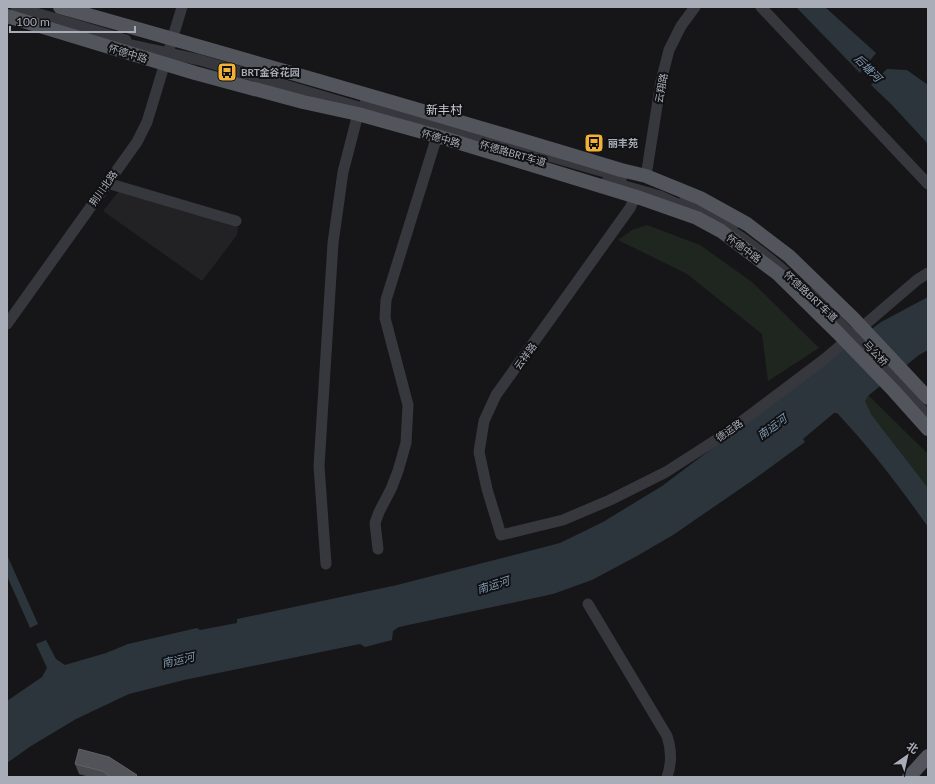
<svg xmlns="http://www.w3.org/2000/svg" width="935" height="784" font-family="Lato,'Noto Sans SC',sans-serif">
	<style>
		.built { fill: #222225 }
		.green { fill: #1e261f }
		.water { fill: #2c353c }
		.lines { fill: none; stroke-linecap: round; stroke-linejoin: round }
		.stream { stroke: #2c353c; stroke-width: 2.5 }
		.minor { stroke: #37383d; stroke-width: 11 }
		.major { stroke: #53555c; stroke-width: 14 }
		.wall { fill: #47494d }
		.building { fill: #525359; stroke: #5f6168 }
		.labels { text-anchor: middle; stroke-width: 4; stroke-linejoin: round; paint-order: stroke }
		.street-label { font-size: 10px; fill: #a8adb8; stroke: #111113 }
		.poi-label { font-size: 10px; font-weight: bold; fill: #a8adb8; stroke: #111113; text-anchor: start }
		.water-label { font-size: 11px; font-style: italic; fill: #7f9bb3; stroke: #111113 }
		.quarter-label { font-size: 12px; fill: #c9ccd4; stroke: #111113 }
	</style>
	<rect width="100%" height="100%" fill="#161618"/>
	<path class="built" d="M119 191 238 227 237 235 202 281 103 211Z"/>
	<path class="green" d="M647 225 700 245 752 282 819 348 768 381 762 334 687 274 618 240 632 230Z
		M868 395 928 454V488L871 414 864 401Z"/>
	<path class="water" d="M796 7H825L876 53 860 73Z
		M887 69 907 70 928 85V144L892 105 871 85Z
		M928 297V350L919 355 869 395 865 401 871 414 928 488V527C900 487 870 448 837 413H834L803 439 805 442 753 480 673 535 637 556 592 580 553 594 399 627 393 631 392 640 365 647 360 644 184 680 129 694 76 719 31 746 7 763V701L42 677 47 668 36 644 46 640 56 659 65 665 106 653 128 644 197 628 200 630 237 623V619L397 585 560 543 603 522 662 486 881 322Z
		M7 555 38 624 30 628 7 576Z"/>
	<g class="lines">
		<path class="stream" d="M864 63 880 79"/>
		<path class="minor" d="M16 7 126 40
			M761 7 928 184
			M117 42 200 60 372 111
			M365 103 622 177
			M646 176 661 81 669 50 681 26 695 7
			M607 181 660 196 691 210
			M107 183 236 221
			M635 197 630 208 496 395 484 421 479 452 487 489 501 535 563 520 610 500 666 472 725 434 826 358 917 280 928 273
			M685 199 714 214 733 225
			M722 225C757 246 784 270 813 297 853 335 891 375 928 416
			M7 324 137 142 147 122 182 7
			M378 549 375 523 379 512 391 489 398 471 406 443 408 405 385 318 386 300 437 136
			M326 564 319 466 333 243 343 172 358 114
			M588 604 667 736C672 751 672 763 667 777"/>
		<path class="major" d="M60 7C247 60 435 113 621 170L646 176 700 198 747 224 789 256 854 319 928 398
			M7 16 195 73 303 102 358 114 437 136 640 198 697 218 721 231 778 274 838 333 894 391 928 429
			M909 777 928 756"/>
	</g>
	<path class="wall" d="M75 764 137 777H89L79 774Z"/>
	<path class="building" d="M79 749 109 757 137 775 135 777H111L102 771 75 764Z"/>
	<defs>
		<symbol id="bus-square" viewBox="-11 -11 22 22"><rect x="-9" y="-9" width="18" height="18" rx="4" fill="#f2b134" stroke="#111113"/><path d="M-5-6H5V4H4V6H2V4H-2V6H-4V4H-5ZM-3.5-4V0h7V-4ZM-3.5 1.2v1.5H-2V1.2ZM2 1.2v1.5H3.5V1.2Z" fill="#111"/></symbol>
	</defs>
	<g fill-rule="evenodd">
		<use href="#bus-square" x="216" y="61" width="22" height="22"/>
		<use href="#bus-square" x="583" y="132" width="22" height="22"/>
	</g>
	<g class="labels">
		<g class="street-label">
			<text transform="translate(128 53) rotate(17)" y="4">怀德中路</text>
			<text transform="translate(661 88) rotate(-80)" y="4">云翔路</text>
			<text transform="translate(441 138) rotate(16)" y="4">怀德中路</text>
			<text transform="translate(513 153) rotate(16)" y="4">怀德路BRT车道</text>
			<text transform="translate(103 188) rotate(-55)" y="4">荆川北路</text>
			<text transform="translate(744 248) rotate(37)" y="4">怀德中路</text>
			<text transform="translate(811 296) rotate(43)" y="4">怀德路BRT车道</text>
			<text transform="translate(876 353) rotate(46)" y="4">马公桥</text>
			<text transform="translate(525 356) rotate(-54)" y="4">云祥路</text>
			<text transform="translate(729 430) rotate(-35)" y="4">德运路</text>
		</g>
		<g class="poi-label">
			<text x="241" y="76">BRT金谷花园</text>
			<text x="608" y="147">丽丰苑</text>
		</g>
		<g class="water-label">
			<text transform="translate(868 68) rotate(45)" y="4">后塘河</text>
			<text transform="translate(772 427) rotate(-36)" y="4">南运河</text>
			<text transform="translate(493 585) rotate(-17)" y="4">南运河</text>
			<text transform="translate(178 660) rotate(-13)" y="4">南运河</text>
		</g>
		<g class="quarter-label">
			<text x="444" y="114">新丰村</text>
		</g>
	</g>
	<rect width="935" height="784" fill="none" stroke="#a8adb8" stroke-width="16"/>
	<g transform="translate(907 756) rotate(34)" stroke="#111113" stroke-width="3" paint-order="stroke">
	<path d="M0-3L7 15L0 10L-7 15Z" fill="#a8adb8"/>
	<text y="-6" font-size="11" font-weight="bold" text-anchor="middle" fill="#a8adb8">北</text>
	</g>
	<path d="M10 26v6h125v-6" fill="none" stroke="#a8adb8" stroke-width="2"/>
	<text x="16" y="26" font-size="12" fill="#a8adb8" stroke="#111113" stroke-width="3" paint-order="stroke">100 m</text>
</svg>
